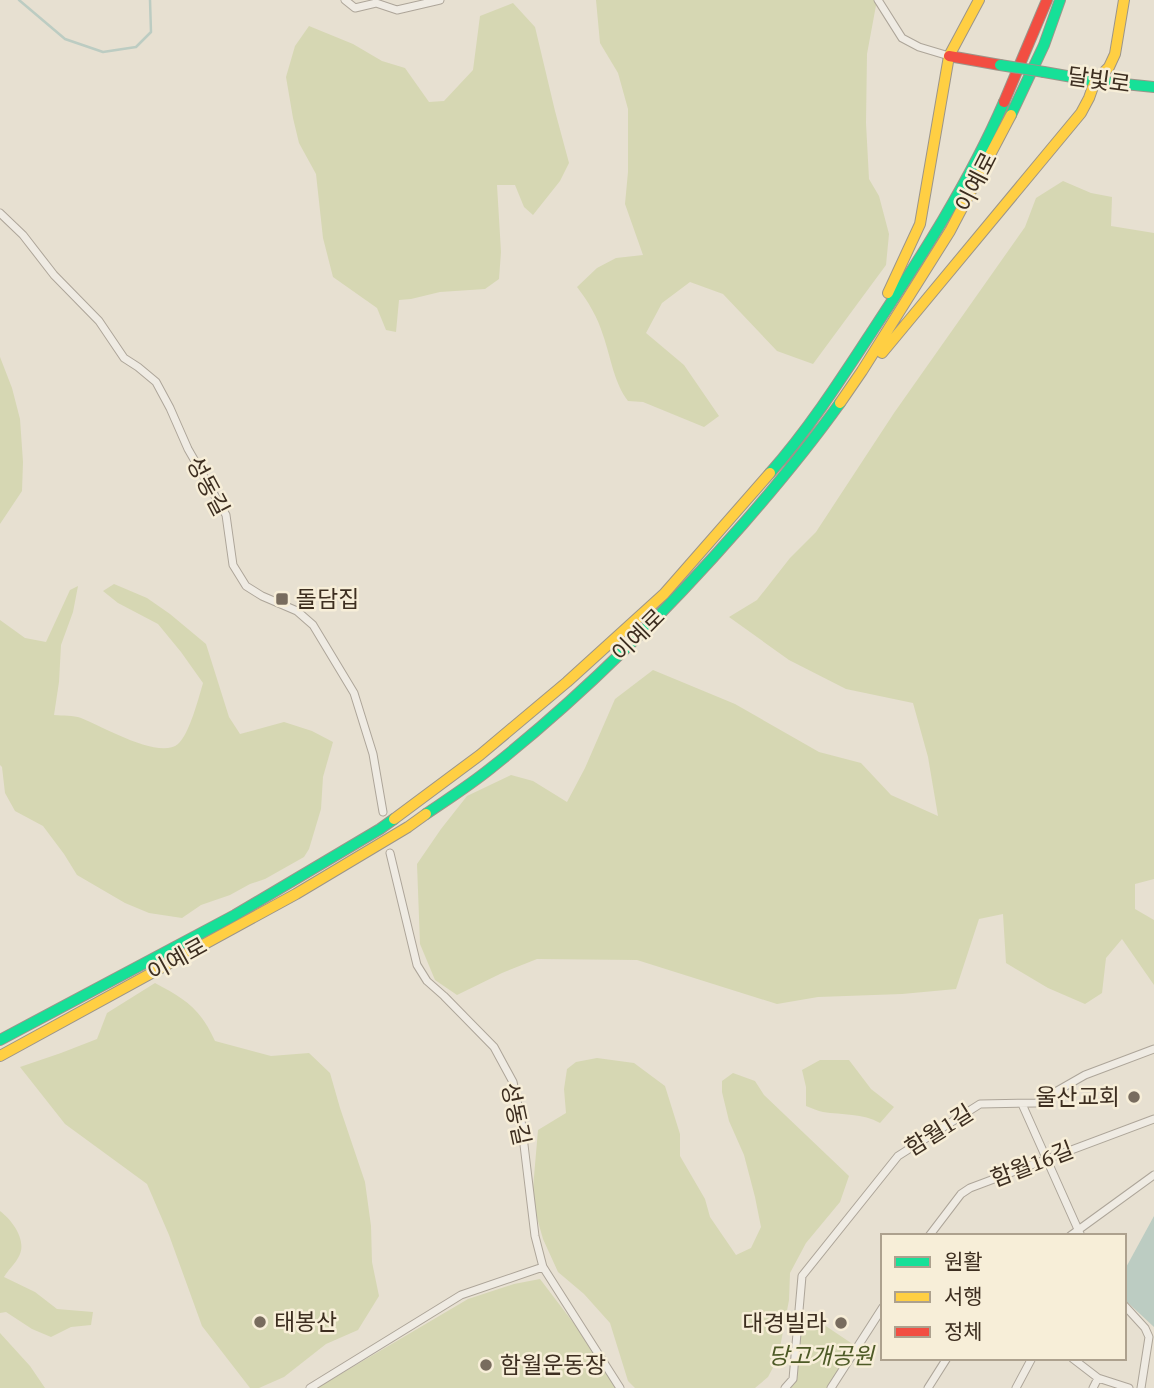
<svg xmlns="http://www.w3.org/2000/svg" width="1154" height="1388" font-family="'Source Serif 4','Noto Sans KR',serif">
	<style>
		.green { fill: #d6d7b3 }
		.water { fill: #bcccc2 }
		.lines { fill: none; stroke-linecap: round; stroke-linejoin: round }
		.stream { stroke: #bcccc2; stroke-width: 2.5 }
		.street-casing { stroke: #ada599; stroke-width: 9 }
		.fast-casing { stroke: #9c958a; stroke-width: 12 }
		.slow-casing { stroke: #9c958a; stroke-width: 12 }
		.jam-casing { stroke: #9c958a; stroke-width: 12 }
		.street { stroke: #efebe3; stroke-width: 7 }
		.fast { stroke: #16e098; stroke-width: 10 }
		.slow { stroke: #ffcf43; stroke-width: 10 }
		.jam { stroke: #f24e42; stroke-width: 10 }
		.fast-bridge-casing { stroke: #9c958a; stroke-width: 12; stroke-linecap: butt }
		.fast-bridge { stroke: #16e098; stroke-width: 10 }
		.poi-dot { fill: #786c5e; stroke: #f7eed8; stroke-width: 2.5 }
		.labels { text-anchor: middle; stroke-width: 5; stroke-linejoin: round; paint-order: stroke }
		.street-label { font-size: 23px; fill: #3d2e20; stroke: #f7eed8 }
		.poi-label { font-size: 23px; fill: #3d2e20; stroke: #f7eed8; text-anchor: start }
		.park-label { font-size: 23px; font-style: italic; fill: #4d5a26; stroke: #f7eed8 }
	</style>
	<rect width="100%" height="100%" fill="#e7e0d1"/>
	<path class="green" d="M596 0H877L867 54 866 123 869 179 879 196 889 234 886 265 813 364 777 351 723 294 690 282 662 303 646 333 684 365 719 416 704 427 643 402 628 401C614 383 611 358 603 335 598 318 588 301 577 287L597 268 616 258 643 255 625 204 628 172V109L618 73 600 43Z
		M513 3 535 27 555 111 569 163 560 181 533 215 524 207 515 185H497L501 252 499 279 485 289 440 292 411 299 399 300 396 332 386 330 377 308 333 277 323 238 316 174 299 143 293 118 286 77 295 46 309 26 353 44 382 61 405 68 429 102 444 101 473 70 480 16Z
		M1063 181 1091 193 1112 197 1111 226 1154 233V879L1135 884V909L1154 920V985L1122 939 1106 958 1102 993 1085 1004 1048 988 1006 963 1003 914 979 919 956 989 902 994 818 997 777 1004 637 960 537 959 502 973 457 995 435 980 420 944 417 864 441 829 467 796 511 775 533 781 567 802 585 768 615 699 653 670 735 704 819 752 861 763 891 795 938 816 928 757 913 703 846 689 789 660 729 617 757 600 790 558 816 532 894 413 1025 227 1036 198Z
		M0 357 12 388 20 419 23 462 22 491 0 524Z
		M114 584 147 598 170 614 206 644 229 717 240 734 284 722 312 731 333 742 323 777 321 809 309 849 304 857 265 879 250 884 230 895 201 905 182 918 149 913 125 903 77 875 64 854 43 826 15 811 5 793 2 767 0 765V620L25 638 46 642 70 590 78 586 73 612 61 645 59 682 54 715C63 716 73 715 81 718 102 726 159 760 178 744 189 735 199 697 203 683L181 652 158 624 118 603 103 591Z
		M155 983C185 999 200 1008 215 1041L271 1056 309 1053 330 1073 340 1108 365 1182 371 1226 372 1262 379 1296 358 1330 326 1344 284 1377 259 1388H250L202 1326 169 1235 147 1184 65 1124 20 1067 61 1053 97 1039 107 1013Z
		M597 1058 634 1063 665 1086 680 1134V1156L705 1199 710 1217 736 1255 751 1248 761 1227 755 1197 744 1155 729 1121 722 1092V1081L733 1073 755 1081 764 1095 849 1176 840 1202 806 1243 790 1273 789 1300 778 1358 768 1377 755 1388H635L628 1381 610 1323 584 1294 558 1272 543 1239 532 1200 538 1130 566 1113 564 1089 567 1069 576 1062Z
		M820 1060H849L871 1089 894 1107 880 1123C863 1113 842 1115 823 1112 818 1111 812 1108 806 1106V1087L802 1070Z
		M0 1211C12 1220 26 1239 20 1254 17 1262 8 1270 4 1277L35 1292 57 1309 93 1312 91 1325 71 1327 51 1337 32 1329 6 1312 0 1313Z
		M540 1279 623 1388H317L468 1299 514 1284Z
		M799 1308 857 1347 831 1388H786L793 1379Z
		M0 1333 30 1366 45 1388H0Z"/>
	<path class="water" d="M1154 1216V1327L1124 1299V1271Z"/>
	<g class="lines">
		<path class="stream" d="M19 0 65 39 103 52 136 47 151 32 150 0"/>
		<defs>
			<path id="street" d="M345 0 355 8 376 3 397 10 440 0
				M878 0 902 38 919 47 949 56
				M0 213 23 235 54 275 99 321 124 358 138 367 156 382 170 408 188 449 226 515 233 565 246 586 262 596 297 611 313 625 354 693 373 754 383 812
				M390 853 417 965 427 981 444 996 494 1047 513 1082 521 1120 535 1236 543 1267 620 1388
				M1022 1104 1081 1236
				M929 1236 961 1194 970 1188 1154 1119
				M1070 1236 1154 1175
				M1124 1305 1145 1328 1149 1337 1141 1388
				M1072 1358 1098 1378 1129 1388
				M310 1388 461 1295 543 1267
				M785 1388 793 1379 802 1276 898 1156 980 1104 1036 1103 1085 1075 1154 1049
				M831 1388 883 1307
				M928 1388 947 1358
				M1016 1388 1032 1358
				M1093 1388 1098 1378"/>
			<path id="fast" d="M1044 72 1095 81 1154 87
				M1011 115 1044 45 1060 0
				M770 473C809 429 841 379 873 330 921 257 969 183 1004 102
				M426 814C448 799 470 785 491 768 583 695 666 612 743 524 777 485 810 445 840 403
				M0 1040 235 915 380 829 394 819"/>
			<path id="slow" d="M888 293 920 224 949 56 979 0
				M882 353 1081 113 1089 98 1095 81 1109 67 1115 54 1124 0
				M840 403 862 371 950 231 1011 115
				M394 819 480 755 567 682 664 594 770 473
				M0 1056 296 894 408 827 426 814"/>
			<path id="jam" d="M949 56 1000 65
				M1004 102 1047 0"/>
		</defs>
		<use href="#street" class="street-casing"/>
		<use href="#fast" class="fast-casing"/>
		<use href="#slow" class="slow-casing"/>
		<use href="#jam" class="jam-casing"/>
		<use href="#street" class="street"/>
		<use href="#fast" class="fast"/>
		<use href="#slow" class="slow"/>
		<use href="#jam" class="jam"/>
		<defs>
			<path id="fast-bridge" d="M1000 65 1044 72"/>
		</defs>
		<use href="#fast-bridge" class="fast-bridge-casing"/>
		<use href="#fast-bridge" class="fast-bridge"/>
	</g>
	<g class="poi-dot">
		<rect x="275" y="592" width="14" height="14" rx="3.5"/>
		<circle cx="1134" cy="1097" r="7"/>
		<circle cx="260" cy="1322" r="7"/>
		<circle cx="841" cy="1323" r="7"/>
		<circle cx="486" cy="1365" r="7"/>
	</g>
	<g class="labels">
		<g class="street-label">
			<text transform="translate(1099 80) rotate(8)" y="8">달빛로</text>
			<text transform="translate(976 182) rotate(-63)" y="8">이예로</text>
			<text transform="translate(208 486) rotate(62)" y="8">성동길</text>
			<text transform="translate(638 635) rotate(-45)" y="8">이예로</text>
			<text transform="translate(177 959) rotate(-29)" y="8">이예로</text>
			<text transform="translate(516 1114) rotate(78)" y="8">성동길</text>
			<text transform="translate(939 1130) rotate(-32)" y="8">함월1길</text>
			<text transform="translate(1032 1164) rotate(-21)" y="8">함월16길</text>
		</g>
		<g class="poi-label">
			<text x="296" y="607">돌담집</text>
			<text x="1120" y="1105" text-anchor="end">울산교회</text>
			<text x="274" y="1330">태봉산</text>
			<text x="827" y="1331" text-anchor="end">대경빌라</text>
			<text x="500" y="1373">함월운동장</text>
		</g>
		<g class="park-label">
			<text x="821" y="1364">당고개공원</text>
		</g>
	</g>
	<rect x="881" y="1234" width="245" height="126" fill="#f7eed8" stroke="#ada18e" stroke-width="2"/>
	<rect x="895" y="1257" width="35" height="10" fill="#16e098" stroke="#ada18e" stroke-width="2"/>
	<text x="944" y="1269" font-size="21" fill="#3d2e20">원활</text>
	<rect x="895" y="1292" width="35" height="10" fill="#ffcf43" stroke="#ada18e" stroke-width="2"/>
	<text x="944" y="1304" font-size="21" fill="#3d2e20">서행</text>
	<rect x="895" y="1327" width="35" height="10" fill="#f24e42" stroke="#ada18e" stroke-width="2"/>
	<text x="944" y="1339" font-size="21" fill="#3d2e20">정체</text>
</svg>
